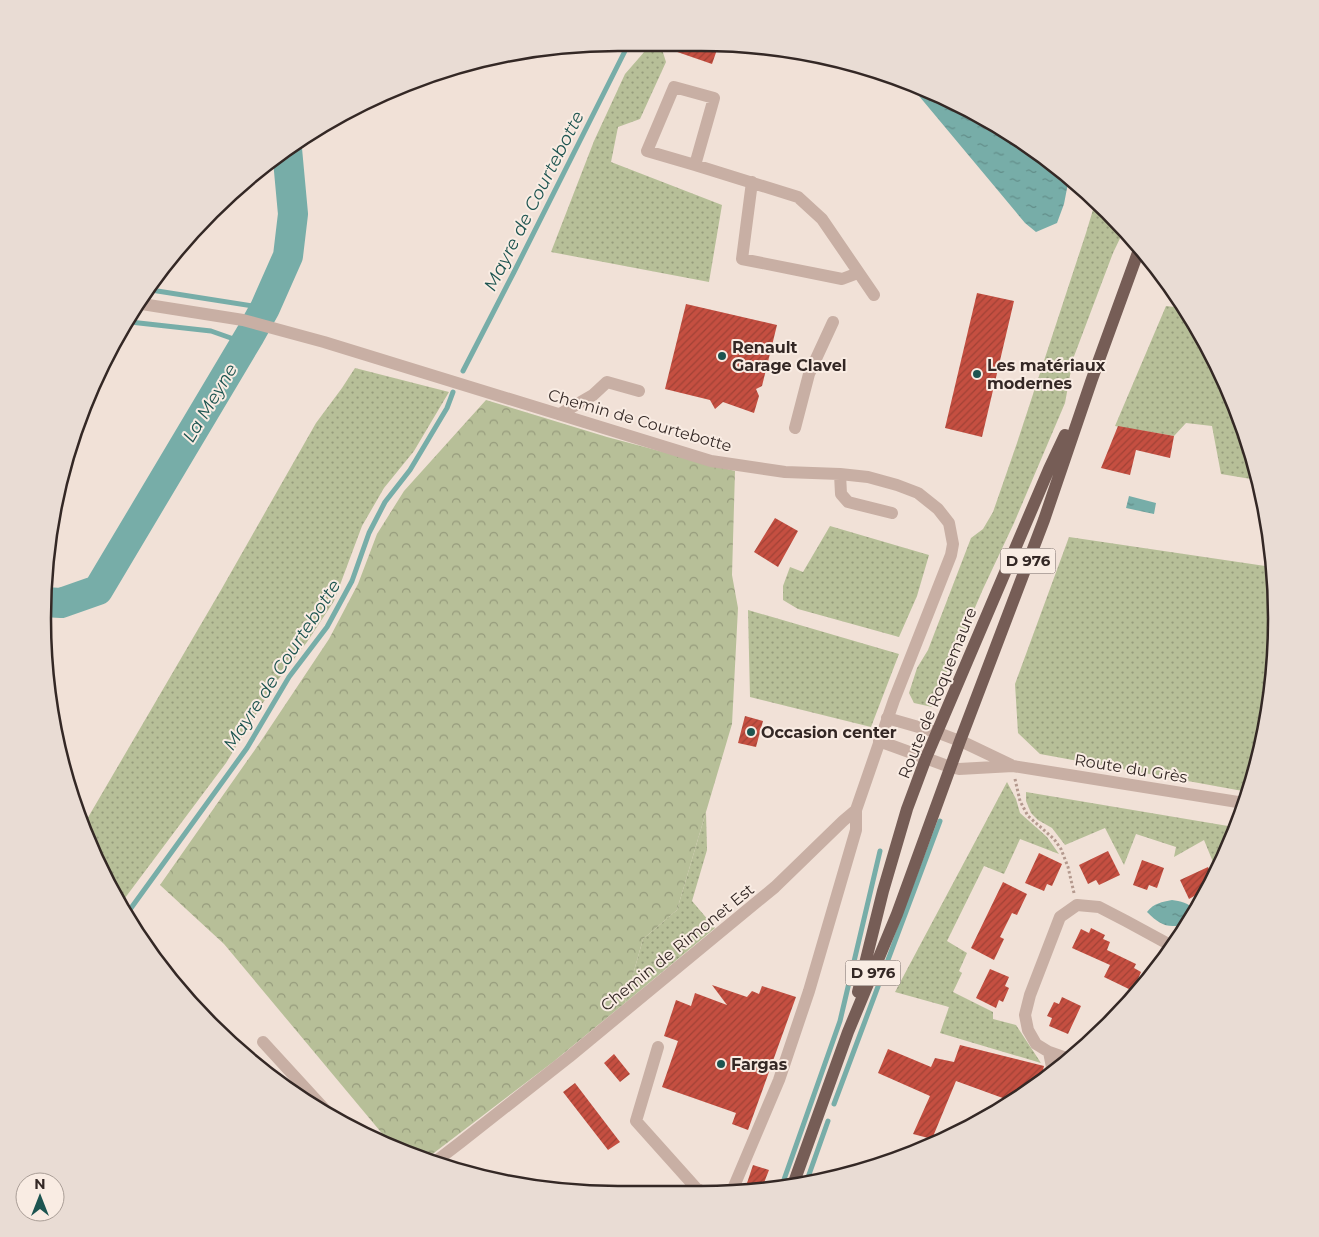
<svg xmlns="http://www.w3.org/2000/svg" width="1319" height="1237" font-family="Montserrat,sans-serif">
	<style>
		.grass { fill: url(#grass-dots) }
		.forest { fill: url(#forest-crowns) }
		.water { fill: url(#water-ripples) }
		.lines { fill: none; stroke-linecap: round; stroke-linejoin: round }
		.stream { stroke: #77ada8; stroke-width: 5 }
		.river { stroke: #77ada8; stroke-width: 30 }
		.building { fill: url(#building-hatch) }
		.path { stroke: #b4998e; stroke-width: 3; stroke-dasharray: 2.5 2.5; stroke-linecap: butt }
		.minor { stroke: #c8afa4; stroke-width: 12 }
		.major { stroke: #765d56; stroke-width: 12 }
		.poi-dot { fill: #1c5450; stroke: #f9ece3; stroke-width: 2 }
		.labels { text-anchor: middle; stroke-width: 4; stroke-linejoin: round; paint-order: stroke }
		.shield { fill: #f9ece3; stroke: #6f635e; stroke-width: 1 }
		.shield-label { font-size: 15px; font-weight: bold; fill: #342825 }
		.poi-label { font-size: 16px; font-weight: bold; fill: #342825; stroke: #f9ece3; text-anchor: start }
		.street-label { font-size: 16px; fill: #342825; stroke: #f9ece3 }
		.water-label { font-size: 18px; font-style: italic; fill: #1c5450; stroke: #f9ece3 }
		.rim { fill: none; stroke: #342825; stroke-width: 2.5 }
	</style>
	<defs>
		<pattern id="grass-dots" width="8" height="8" patternUnits="userSpaceOnUse" patternTransform="scale(1.25)"><rect width="8" height="8" fill="#b7bf98"/><path d="M2 2h.1M6 6h.1" fill="none" stroke="#969b7c" stroke-width="1.8" stroke-linecap="round"/></pattern>
		<pattern id="forest-crowns" width="20" height="18" patternUnits="userSpaceOnUse" patternTransform="scale(1.25)"><rect width="20" height="18" fill="#b7bf98"/><path d="M2 6a3 3 0 1 1 6 0M12 15a3 3 0 1 1 6 0" fill="none" stroke="#969b7c"/></pattern>
		<pattern id="water-ripples" width="26" height="14" patternUnits="userSpaceOnUse" patternTransform="scale(1.25)"><rect width="26" height="14" fill="#77ada8"/><path d="M2 4q2-2 4 0t4 0M15 11q2-2 4 0t4 0" fill="none" stroke="#628d89"/></pattern>
		<pattern id="building-hatch" width="6" height="6" patternUnits="userSpaceOnUse" patternTransform="scale(1.25)"><rect width="6" height="6" fill="#c54f41"/><path d="M-1 1l2-2M0 6l6-6M5 7l2-2" fill="none" stroke="#a14236"/></pattern>
	</defs>
	<rect width="100%" height="100%" fill="#f1e1d7"/>
	<path class="grass" d="M652 43H660L666 62 640 119 618 127 611 162 722 205 709 282 551 252 594 141 625 74Z
		M1095 203 1124 230 1113 253 1073 359 1065 403 1014 523 983 589 932 707 914 703 909 693 917 668 928 650 971 538 983 529 993 512 1017 443 1086 233Z
		M1166 306 1184 308 1199 330 1246 433 1257 480 1221 474 1212 426 1186 423 1174 436 1115 426Z
		M355 368 449 392 414 451 384 488 362 526 334 601 307 642 274 685 226 763 119 906 83 826 221 590 316 423 342 388Z
		M830 526 929 555 917 596 899 637 798 609 783 600V586L790 567 803 572Z
		M1069 537 1272 567 1275 656 1257 767 1248 792 1040 754 1018 733 1015 684Z
		M748 610 899 654 871 727 750 697Z
		M1007 782 1016 799 1020 813 1047 837 1059 854 1020 839 1004 874 984 866 947 941 967 953 959 971 962 973 953 992 993 1012V1019L1016 1025 1041 1063 940 1033 949 1007 895 992Z
		M1026 792 1234 827 1224 855 1213 862 1204 840 1174 857 1176 847 1136 834 1124 865 1105 828 1065 845 1052 828 1038 820 1031 813 1026 801Z
		M706 812 707 850 692 901 715 928 625 1003 643 939 677 910Z"/>
	<path class="forest" d="M486 400 607 437 735 471 732 575 738 608 732 724 677 910 643 939 625 1003 553 1062 426 1159 395 1149 224 944 160 885 261 741 329 639 358 584 377 534 404 491Z"/>
	<path class="water" d="M909 84 956 102 1051 161 1069 178 1064 204 1057 223 1036 232 1025 223Z
		M1129 496 1156 503 1154 514 1126 508Z
		M1172 900C1180 901 1189 903 1195 910L1185 924C1168 929 1160 925 1147 912 1154 903 1162 902 1172 900Z"/>
	<g class="lines">
		<path class="stream" d="M151 290 265 308
			M130 322 211 331 245 343
			M463 371 514 272 629 43
			M126 915 247 748 289 677 327 627 352 581 369 533 385 502 410 470 447 408 453 392
			M834 1104 940 821
			M806 1183 828 1121
			M781 1188 840 1021 880 851"/>
		<path class="river" d="M44 602 61 603 98 590 250 335 265 308 288 256 293 214 287 149"/>
	</g>
	<path class="building" d="M657 43 719 44 712 64 657 45Z
		M977 293 1014 301 982 437 945 428Z
		M686 304 777 325 762 386 756 389 759 396 754 413 723 402 715 409 710 400 665 389Z
		M1118 426 1174 436 1170 458 1136 450 1130 475 1101 468Z
		M775 518 798 531 778 567 754 552Z
		M745 716 763 721 756 747 738 743Z
		M1108 851 1120 875 1099 885 1096 880 1088 884 1079 865Z
		M1039 853 1062 864 1052 886 1047 884 1044 891 1025 883Z
		M1142 860 1164 868 1157 888 1149 885 1147 890 1133 885Z
		M1208 867 1214 879 1199 902 1196 895 1189 899 1180 880Z
		M1003 882 1027 894 1017 915 1012 913 1000 937 1004 939 994 960 971 948Z
		M1091 928 1105 935 1103 939 1110 942 1107 950 1136 964 1134 968 1141 972 1133 991 1104 977 1110 965 1072 948 1081 929 1089 933Z
		M990 969 1009 977 1005 986 1009 988 1003 1002 999 1000 996 1008 976 998Z
		M712 985 747 997 752 991 759 994 762 986 796 997 748 1130 732 1124 736 1113 662 1087 678 1041 664 1036 676 1000 691 1006 695 993 727 1005Z
		M1062 997 1081 1006 1068 1034 1049 1026 1052 1018 1047 1016 1054 1002 1059 1004Z
		M960 1045 1044 1066 1042 1074 1039 1081 1011 1101 956 1081 932 1139 913 1134 930 1096 878 1073 888 1049 931 1067 935 1058 954 1062Z
		M614 1054 630 1074 620 1082 604 1063Z
		M575 1083 620 1142 608 1150 563 1092Z
		M753 1165 769 1170 762 1188 747 1183Z"/>
	<g class="lines">
		<path class="path" d="M1015 779 1020 801 1028 816 1054 839 1061 849 1068 867 1074 893"/>
		<path class="minor" d="M695 165 647 151 674 87 714 98 695 165 798 197 822 219 874 295
			M752 182 742 259 842 279 858 273
			M142 304 243 320 324 342 711 461 785 472 840 474 868 477 897 485 918 493 938 509 949 523 953 544 951 555 894 700 856 810 843 821 775 887 569 1057 461 1142 435 1162
			M560 414 593 395 607 382 639 391
			M795 428 809 374 833 322
			M840 474 841 494 848 502 892 513
			M887 718 936 732 965 743 1011 765
			M879 741 950 767 959 769 1013 766 1244 803
			M263 1042 329 1114
			M658 1047 636 1121 696 1188 703 1192
			M1049 1052 1069 1059
			M1050 1073 1052 1067 1049 1052 1036 1044 1028 1030 1025 1015 1030 995 1060 917 1077 905 1099 907 1126 921 1172 946
			M732 1191 779 1080 809 991 856 830V810"/>
		<path class="major" d="M858 992 883 891 907 809 926 758 1049 469 1065 435
			M793 1185 848 1032 897 914 960 741 1044 520 1092 379 1140 247"/>
	</g>
	<g class="poi-dot">
		<circle cx="722" cy="356" r="5"/>
		<circle cx="977" cy="374" r="5"/>
		<circle cx="751" cy="732" r="5"/>
		<circle cx="721" cy="1064" r="5"/>
	</g>
	<g class="labels">
		<g class="shield">
			<rect x="1000.5" y="548.5" width="55" height="25" rx="4"/>
			<rect x="845.5" y="960.5" width="55" height="25" rx="4"/>
		</g>
		<g class="shield-label">
			<text x="1028" y="566">D 976</text>
			<text x="873" y="978">D 976</text>
		</g>
		<g class="poi-label">
			<text x="732" y="353">Renault<tspan x="732" dy="18">Garage Clavel</tspan></text>
			<text x="987" y="371">Les matériaux<tspan x="987" dy="18">modernes</tspan></text>
			<text x="761" y="738">Occasion center</text>
			<text x="731" y="1070">Fargas</text>
		</g>
		<g class="street-label">
			<text transform="translate(640 420) rotate(16)" y="6">Chemin de Courtebotte</text>
			<text transform="translate(937 693) rotate(-68)" y="6">Route de Roquemaure</text>
			<text transform="translate(1131 768) rotate(9)" y="6">Route du Grès</text>
			<text transform="translate(677 947) rotate(-39)" y="6">Chemin de Rimonet Est</text>
		</g>
		<g class="water-label">
			<text transform="translate(534 201) rotate(-63)" y="6">Mayre de Courtebotte</text>
			<text transform="translate(210 403) rotate(-59)" y="6">La Meyne</text>
			<text transform="translate(282 665) rotate(-57)" y="6">Mayre de Courtebotte</text>
		</g>
	</g>
	<path d="M0 0H1319V1237H0ZM618 51H701A567 567 0 0 1 1268 618V619A567 567 0 0 1 701 1186H618A567 567 0 0 1 51 619V618A567 567 0 0 1 618 51Z" fill="#e9dcd4" fill-rule="evenodd"/>
	<path class="rim" d="M618 51H701A567 567 0 0 1 1268 618V619A567 567 0 0 1 701 1186H618A567 567 0 0 1 51 619V618A567 567 0 0 1 618 51Z"/>
	<g transform="translate(40 1197)"><circle r="24" fill="#f9ece3" stroke="#aa9e97"/>
	<path d="M0-4L9 19L0 12L-9 19Z" fill="#1c5450"/>
	<text y="-8" font-size="14" font-weight="bold" text-anchor="middle" fill="#342825">N</text>
	</g>
</svg>
